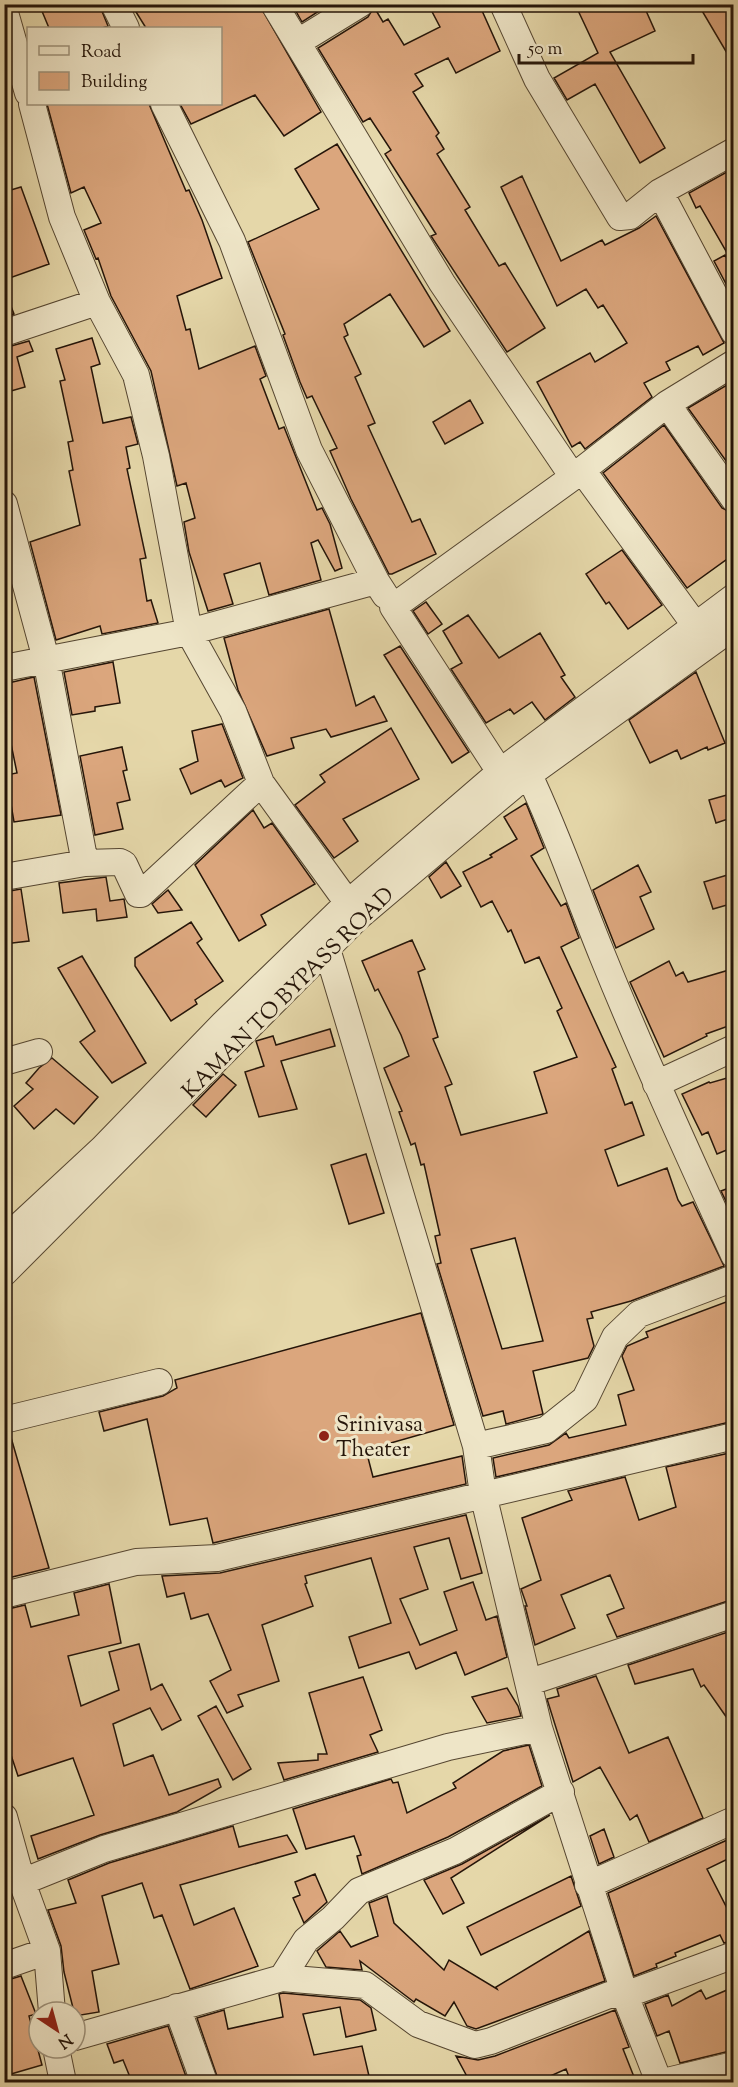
<svg xmlns="http://www.w3.org/2000/svg" width="738" height="2087" font-family="'Sorts Mill Goudy',serif">
	<style>
		.building { fill: #dba67d; stroke: #251509; stroke-width: 1.5; fill-rule: evenodd }
		.lines { fill: none; stroke-linecap: round; stroke-linejoin: round }
		.minor-casing { stroke: #554631; stroke-width: 28 }
		.minor { stroke: #eee5c7; stroke-width: 26 }
		.poi-dot { fill: #8f2418; stroke: #eee5c7; stroke-width: 2 }
		.labels { text-anchor: middle; stroke-width: 6; stroke-linejoin: round; paint-order: stroke }
		.street-label { font-size: 22px; fill: #251509; stroke: #eee5c7 }
		.poi-label { font-size: 22px; fill: #251509; stroke: #eee5c7; text-anchor: start }
	</style>
	<rect width="100%" height="100%" fill="#e5d7a9"/>
	<filter id="stains"><feTurbulence type="fractalNoise" baseFrequency=".00333" numOctaves="4"/><feColorMatrix values="0 0 0 0 .2 0 0 0 0 .09 0 0 0 0 .02 0 0 0 .5 -.17"/></filter>
	<radialGradient id="worn" r=".72"><stop offset=".6" stop-color="#630" stop-opacity="0"/><stop offset="1" stop-color="#630" stop-opacity=".3"/></radialGradient>
	<path class="building" d="M39 4H99L108 26 102 28H49Z
		M131 4H259L321 112 284 136 255 95 191 124 180 104H220V28H146Z
		M295 4H330L302 22 293 6Z
		M428 4H479L500 51 456 73 448 58 415 74 423 86 413 92 439 133 436 136 444 149 437 154 470 207 465 210 499 266 505 263 545 328 507 352 431 236 436 234 385 154 391 150 370 118 363 122 318 48 368 17 374 7 383 22 388 19 404 45 440 27Z
		M575 4H643L655 31 610 52 665 148 640 163 595 84 567 100 554 78 598 53Z
		M698 4H734V65Z
		M47 104H149L186 191 189 190 202 220 222 278 177 296 186 330 190 329 199 369 255 346 266 376 260 379 279 429 284 427 317 510 322 508 330 524 342 568 335 571 318 540 311 543 321 580 269 595 260 563 224 574 233 604 208 611 189 552 184 522 195 518 186 483 177 486 151 371 111 296 98 258 96 259 84 230 101 223 84 187 71 193Z
		M337 144 450 331 424 347 390 294 344 324 348 335 344 337 361 374 355 377 375 423 368 426 412 522 420 519 436 554 392 574H389L351 499 330 451 337 448 312 396 307 398 300 382 283 335 285 334 248 242 319 209 295 169Z
		M734 168V265L700 206 696 208 689 193Z
		M522 176 561 261 602 240 605 245 639 228 656 216 724 343 703 355 698 346 666 362 670 370 644 383 652 397 585 449 580 442 572 447 537 382 590 353 595 362 627 343 603 305 598 308 586 289 557 306 501 187Z
		M21 187 49 264 4 280V192Z
		M725 255 734 272V299L714 261Z
		M4 296H7L14 314 4 317Z
		M92 338 100 364 91 367 103 423 131 417 138 444 126 447 130 468 127 469 146 558 140 559 147 601 151 600 158 623 102 634 100 626 56 640 30 542 80 525 69 471 73 470 68 442 73 441 60 381 65 380 56 349Z
		M29 341 33 351 17 357 25 387 4 393V348Z
		M732 382 734 383V472L688 408Z
		M470 400 483 423 445 444 433 422Z
		M664 425 722 508 734 514V554L687 588 603 473Z
		M622 550 662 605 628 629 609 602 606 604 586 574Z
		M426 602 442 624 428 634 413 611Z
		M329 609 356 706 374 696 387 721 331 737 326 729 291 738 294 748 267 756 238 690 224 638Z
		M468 615 499 658 540 633 565 675 561 677 575 697 545 720 532 702 514 714 510 709 486 723 451 669 462 663 443 631Z
		M400 646 469 752 452 763 384 655Z
		M113 662 120 703 95 707V711L72 715 64 672Z
		M696 672 725 743 708 750 707 747 681 759 677 750 650 763 629 720Z
		M34 677 61 815 14 822 6 775 17 773 9 734 4 736V684Z
		M222 724 243 778 225 787 221 780 191 794 180 769 198 761 192 731Z
		M391 728 419 779 343 819 358 841 334 858 295 805 325 782 320 775Z
		M122 747 127 770 123 771 130 800 117 803 123 829 95 835 80 756Z
		M734 793V817L716 823 709 800Z
		M526 803 544 848 531 856 561 906 566 903 579 938 561 947 616 1067 612 1069 625 1105 632 1102 644 1135 605 1150 618 1186 667 1168 678 1200 682 1206 693 1202 724 1266 631 1301 591 1312 593 1318 587 1319 594 1346 588 1358 533 1371 543 1414 506 1424 503 1411 483 1416 437 1264 441 1263 435 1236 440 1235 424 1164 421 1165 415 1143 411 1145 399 1112 402 1111 384 1068 409 1056 401 1035 378 989 375 991 362 961 412 940 425 969 418 972 438 1037 433 1039 452 1084 445 1087 461 1135 547 1113 534 1072 577 1057 557 1011 562 1008 539 957 525 963 511 930 508 932 492 901 481 907 463 872 492 857 490 855 517 839 504 817ZM515 1238 543 1341 502 1349 471 1249Z
		M253 810 264 828 272 823 315 884 261 915 266 925 239 941 195 865Z
		M446 862 461 886 441 898 429 877Z
		M638 865 651 892 640 897 654 929 616 948 593 890Z
		M734 873V903L713 909 704 882Z
		M106 877 110 901 124 899 127 917 97 921 96 909 63 913 59 883Z
		M21 889 29 941 4 944V892Z
		M168 890 182 910 158 913 152 904Z
		M191 922 202 939 197 943 223 981 195 1000 197 1004 171 1021 135 966V958Z
		M82 956 146 1063 112 1083 80 1042 95 1031 58 968Z
		M669 961 676 976 683 972 688 982 729 970 734 985V1024L706 1034 707 1036 664 1057 630 982Z
		M330 1029 335 1046 281 1061 297 1109 259 1117 245 1072 264 1066 256 1041 273 1036 276 1045Z
		M52 1058 98 1097 74 1124 56 1109 34 1129 14 1106 33 1089 26 1083 39 1068Z
		M223 1074 236 1085 206 1117 193 1105Z
		M734 1076V1123L727 1126 734 1147 717 1154 708 1132 702 1135 682 1094 709 1082 710 1083Z
		M366 1154 384 1213 349 1224 331 1165Z
		M734 1186V1218L721 1191Z
		M734 1299V1421L496 1477 493 1458 549 1445 566 1433 569 1438 626 1425 618 1395 634 1390 622 1356 627 1346 648 1337 646 1332Z
		M421 1313 454 1425 366 1450 373 1477 462 1456 466 1484 213 1543 207 1518 170 1525 147 1419 104 1431 99 1412 163 1396 177 1388 175 1380Z
		M10 1434 49 1568 4 1579V1435Z
		M734 1452V1599L617 1637 607 1615 624 1608 610 1575 561 1595 575 1628 535 1645 525 1606H527L521 1589 541 1580 522 1518 572 1500 568 1491 625 1477 639 1520 676 1507 666 1467Z
		M466 1515 482 1573 461 1579 449 1538 414 1547 428 1589 400 1599 420 1645 457 1630 444 1592 473 1582 486 1620 497 1616 507 1657 465 1675 456 1652 416 1669 409 1652 359 1668 349 1637 391 1623 371 1558 305 1576 307 1583 305 1584 313 1606 262 1625 279 1681 238 1695 243 1706 227 1713 210 1681 231 1670 208 1614 191 1619 184 1593 167 1597 162 1576 220 1573Z
		M109 1584 121 1643 68 1656 81 1706 119 1690 109 1652 139 1644 151 1690 162 1684 181 1720 162 1730 150 1708 113 1724 124 1766 153 1755 169 1795 218 1779 221 1787 177 1812 100 1835 38 1859 31 1836 94 1815 73 1758 18 1776 4 1734V1610L25 1605 31 1627 79 1615 74 1593Z
		M734 1630V1728L704 1685 701 1687 693 1669 635 1684 628 1665Z
		M596 1676 629 1753 668 1737 703 1818 649 1842 637 1815 630 1820 600 1767 573 1782 547 1699 559 1696 557 1689Z
		M363 1677 382 1730 370 1735 378 1752 284 1780 278 1763 318 1760V1754H327L309 1693Z
		M507 1688 518 1706 521 1716 487 1723 472 1697Z
		M216 1706 251 1769 233 1780 198 1716Z
		M529 1745 542 1786 448 1837 362 1874 357 1856 361 1855 354 1836 306 1849 293 1809 391 1779 393 1783 398 1782 407 1813 456 1788 453 1783 503 1751Z
		M550 1815 451 1878 464 1903 443 1914 424 1880 462 1864Z
		M233 1826 239 1847 287 1835 297 1852 180 1885 194 1925 234 1908 258 1966 190 1989 162 1915 154 1918 142 1883 102 1896 119 1964 92 1971 99 2012 75 2016 64 1972 61 1946 48 1910 76 1903 68 1880 109 1863Z
		M604 1829 614 1857 599 1864 590 1836Z
		M734 1837V1856L707 1869 734 1922V1940L724 1943 720 1935 675 1953 676 1956 656 1964 657 1967 634 1976 608 1893Z
		M315 1874 327 1902 304 1923 293 1898 300 1895 295 1882Z
		M571 1876 581 1906 481 1955 467 1927Z
		M387 1896 394 1923 444 1970 449 1960 497 1989 496 1987 589 1931 605 1981 476 2029 467 2026 454 2002 445 2016 416 1999 414 2002 360 1961 362 1970 326 1967 317 1951 340 1931 351 1947 378 1936 369 1903Z
		M21 1976 36 2014 29 2016 42 2065 11 2074 4 2048V1981Z
		M734 1987V2050L680 2063 669 2031 657 2036 645 2004 668 1995 672 2006 701 1990 706 1999Z
		M283 1993 360 2000 371 2008 376 2030 346 2037 340 2007 303 2014 314 2055 362 2046 369 2076 337 2082H251L250 2077 219 2082 197 2018 224 2010 228 2029 283 2017 279 1994Z
		M615 2010 629 2047 623 2049 636 2082H571L566 2069 537 2082H470L456 2056 478 2060 495 2056Z
		M168 2026 188 2082H132L123 2060 114 2063 107 2044Z"/>
	<g class="lines">
		<defs>
			<path id="minor" d="M114 4 126 28
				M274 4 442 283 573 477
				M503 4 537 79 620 217 630 216 660 192 734 151
				M4 9 28 93
				M298 42 360 4
				M32 104 62 217 97 302 136 375 156 456 189 632 233 711 261 783 358 917
				M164 104 232 241 309 450 376 581
				M660 192 734 332
				M4 333 97 302
				M667 404 734 499
				M582 470 706 640
				M4 504 46 659 85 863
				M4 668 189 632 376 581 385 595
				M500 772 393 607 573 477 667 404 734 363
				M529 775C558 836 578 896 603 957 644 1058 689 1156 734 1255
				M4 877 85 863 120 862 124 864 138 894H141L261 783
				M327 949 476 1446 483 1494 539 1728 625 1995 659 2082
				M4 1062 39 1052
				M656 1084 734 1048
				M4 1240 103 1148 224 1023 348 903 500 772 734 597
				M4 1273 358 917 513 786 734 626
				M4 1420 159 1382
				M476 1446 546 1430 585 1399 615 1337 639 1314 734 1278
				M4 1595 136 1562 217 1558 734 1436
				M530 1682 734 1614
				M4 1817 22 1882 47 1951 52 2012
				M22 1882 104 1849 448 1747 539 1728
				M588 1885 734 1820
				M4 1966 47 1951
				M282 1978 306 1940 333 1918 359 1891 455 1851 561 1792
				M177 2007 204 2082
				M75 2037 282 1978 365 1985 418 2024 475 2045 491 2041 609 1995H625L734 1955
				M56 2048 63 2082
				M663 2082 734 2065"/>
		</defs>
		<use href="#minor" class="minor-casing"/>
		<use href="#minor" class="minor"/>
	</g>
	<circle class="poi-dot" cx="324" cy="1436" r="6"/>
	<g class="labels">
		<g class="street-label">
			<text transform="translate(287 992) rotate(-45)" y="8">KAMAN TO BYPASS ROAD</text>
		</g>
		<g class="poi-label">
			<text x="336" y="1431">Srinivasa<tspan x="336" dy="25">Theater</tspan></text>
		</g>
	</g>
	<rect width="738" height="2087" fill="none" stroke="#e5d7a9" stroke-width="24"/>
	<rect x="6" y="6" width="726" height="2075" fill="none" stroke="#251509" stroke-width="3"/>
	<rect x="12" y="12" width="714" height="2063" fill="none" stroke="#251509" stroke-width="1.5"/>
	<rect x="27" y="27" width="195" height="78" fill="#eee5c7" stroke="#9e927b" stroke-width="1.5"/>
	<rect x="39" y="46" width="30" height="9" fill="#eee5c7" stroke="#9e927b" stroke-width="1.5"/>
	<text x="81" y="57" font-size="18" fill="#251509">Road</text>
	<rect x="39" y="72" width="30" height="18" fill="#dba67d" stroke="#9e927b" stroke-width="1.5"/>
	<text x="81" y="87" font-size="18" fill="#251509">Building</text>
	<g transform="translate(57 2030) rotate(144)"><circle r="28" fill="#eee5c7" stroke="#9e927b" stroke-width="1.5"/>
	<path d="M0-4.5L10 22L0 15L-10 22Z" fill="#8f2418"/>
	<text y="-9" font-size="16" font-weight="bold" text-anchor="middle" fill="#251509">N</text>
	</g>
	<path d="M519 54v9h174v-9" fill="none" stroke="#251509" stroke-width="3"/>
	<text x="528" y="54" font-size="18" fill="#251509" stroke="#eee5c7" stroke-width="4.5" paint-order="stroke">50 m</text>
	<rect width="100%" height="100%" filter="url(#stains)"/>
	<rect width="100%" height="100%" fill="url(#worn)"/>
</svg>
